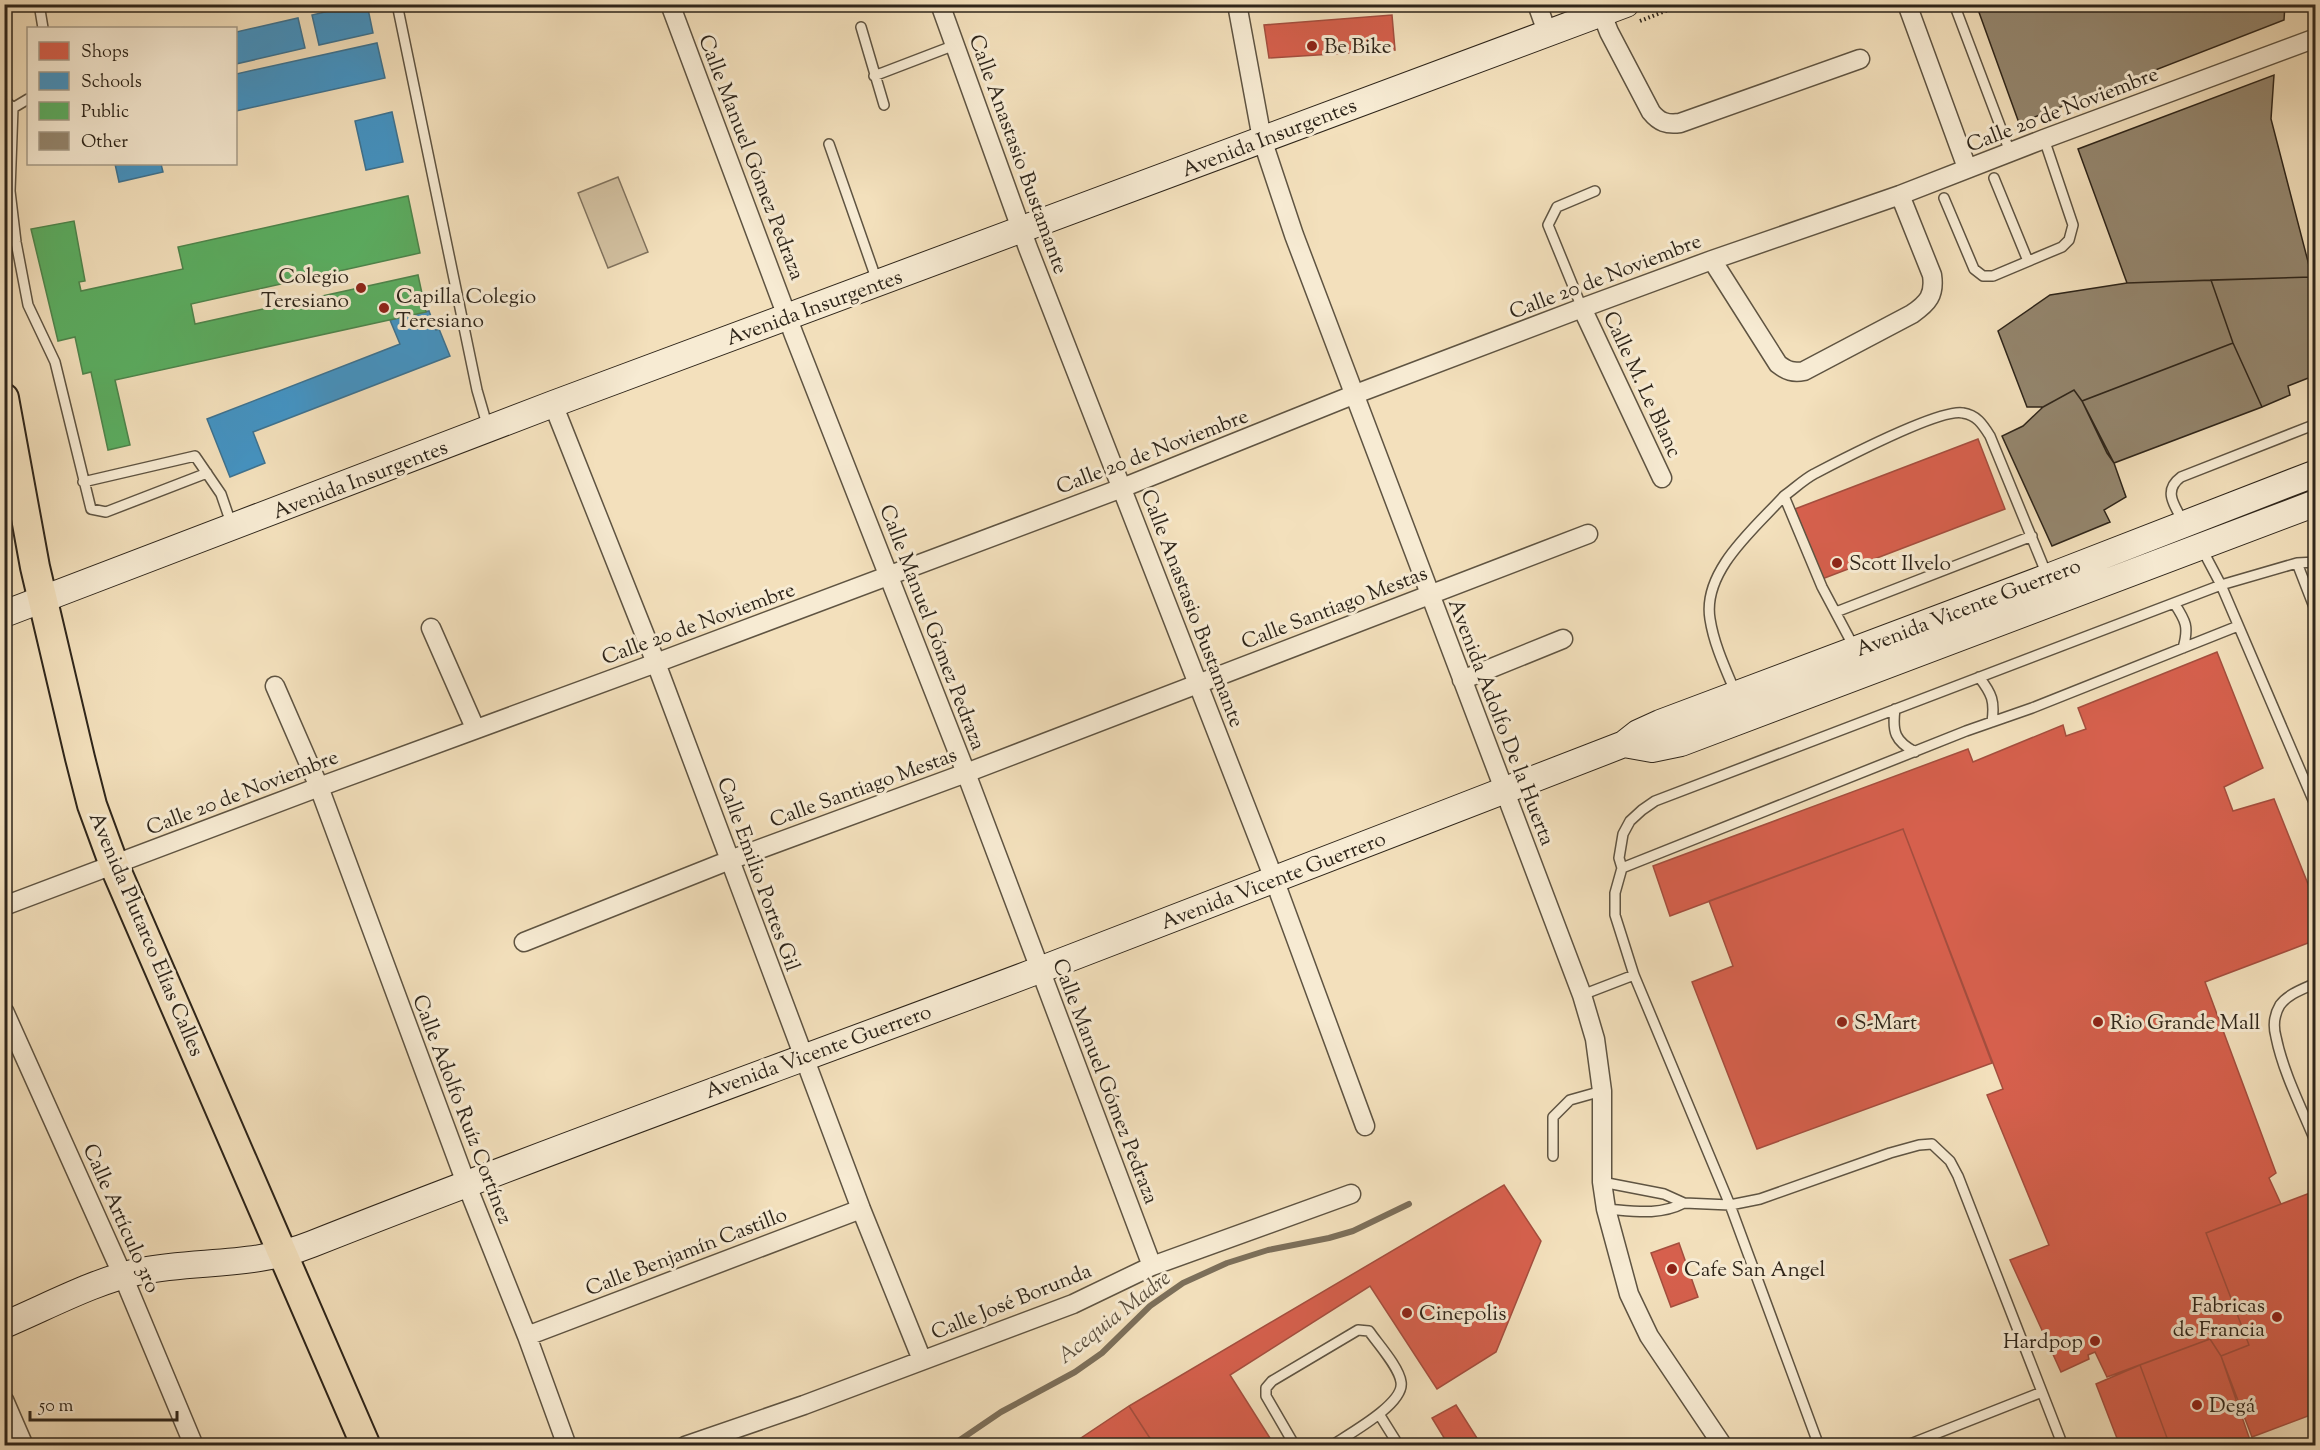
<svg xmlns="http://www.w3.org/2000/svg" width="2320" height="1450" font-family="'Sorts Mill Goudy',serif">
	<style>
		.green { fill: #d2c0a0; stroke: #80725d; stroke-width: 1.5 }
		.shops { fill: #d6604d; stroke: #a44e3e; stroke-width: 1.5 }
		.schools { fill: #4393c3; stroke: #3d7290; stroke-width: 1.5 }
		.public { fill: #5aae61; stroke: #4d854c; stroke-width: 1.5 }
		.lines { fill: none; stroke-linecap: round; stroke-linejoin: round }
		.stream { stroke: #7c6f5a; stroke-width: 6 }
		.building { fill: #94866e; stroke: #2e251a; stroke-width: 1.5 }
		.lane-casing { stroke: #5f5442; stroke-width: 12 }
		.street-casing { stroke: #5f5442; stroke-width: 21 }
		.secondary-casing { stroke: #2e251a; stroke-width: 28 }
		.primary-casing { stroke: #2e251a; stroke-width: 32 }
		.path { stroke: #2e251a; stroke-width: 4; stroke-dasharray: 1.5 3; stroke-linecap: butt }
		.lane { stroke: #f7ebd3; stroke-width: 9 }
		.street { stroke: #f7ebd3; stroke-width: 18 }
		.secondary { stroke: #f7ebd3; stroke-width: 26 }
		.primary { stroke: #f3e0bc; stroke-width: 28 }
		.poi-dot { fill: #8f2418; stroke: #f7ebd3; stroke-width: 2 }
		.labels { text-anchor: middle; stroke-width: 6; stroke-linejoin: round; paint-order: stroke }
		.poi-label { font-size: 21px; fill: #2e251a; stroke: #f7ebd3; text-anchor: start }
		.street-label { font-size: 21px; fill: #2e251a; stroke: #f7ebd3 }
		.water-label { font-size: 22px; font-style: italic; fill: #5c503f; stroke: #f7ebd3 }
	</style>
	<rect width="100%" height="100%" fill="#f3e0bc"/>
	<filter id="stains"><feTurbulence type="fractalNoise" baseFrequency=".00333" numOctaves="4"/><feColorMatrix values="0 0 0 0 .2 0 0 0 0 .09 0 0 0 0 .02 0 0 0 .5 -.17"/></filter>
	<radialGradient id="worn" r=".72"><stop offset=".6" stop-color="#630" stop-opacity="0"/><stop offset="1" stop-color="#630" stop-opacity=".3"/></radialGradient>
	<path class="green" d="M618 177 648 252 608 268 578 193Z"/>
	<path class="shops" d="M1392 15 1395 50 1269 58 1264 25Z
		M1978 439 2005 509 1822 579 1795 509Z
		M2217 652 2263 768 2224 787 2233 811 2274 799 2316 904V940L2205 982 2276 1173 2269 1178 2281 1204 2206 1233 2249 1345 2221 1356 2210 1339 2107 1377 2095 1352 2088 1355 2089 1359 2061 1372 2010 1260 2049 1245 1987 1095 2003 1089 1903 829 1670 916 1653 866 1968 749 1973 762 2063 725 2066 736 2086 729 2078 708Z
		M1903 829 1992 1063 1757 1149 1692 982 1733 966 1709 901Z
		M1504 1185 1541 1241 1496 1352 1437 1389 1370 1286 1230 1375 1275 1446H1155L1129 1406Z
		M2315 1191 2316 1413 2252 1437 2221 1356 2249 1345 2206 1233Z
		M1679 1243 1698 1297 1671 1307 1651 1253Z
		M2210 1339 2221 1356 2252 1446H2170L2140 1365Z
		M2140 1365 2170 1446H2120L2096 1384Z
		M1456 1405 1482 1446H1449L1432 1418Z
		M1129 1406 1155 1446H1069Z"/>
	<path class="schools" d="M359 4H367L373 33 319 45 312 15Z
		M298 18 305 48 236 64V32Z
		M377 43 385 78 236 111V74Z
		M392 112 403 162 366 170 355 121Z
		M115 164H161L163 172 119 182Z
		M429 311 436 330 439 329 450 356 253 432 265 463 230 477 207 419 400 344 390 320Z"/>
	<path class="public" d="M408 196 420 253 191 304 195 324 418 275 426 312 115 380 130 445 108 450 91 372 83 374 75 337 58 341 31 229 74 221 85 281 79 282 81 291 183 269 178 247Z"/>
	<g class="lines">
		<path class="stream" d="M951 1446 1001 1412 1075 1372 1102 1353 1150 1306 1183 1283 1227 1263 1268 1250 1329 1238 1353 1231 1409 1204"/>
	</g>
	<path class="building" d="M1976 4H2285L2284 20 2019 123Z
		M2274 75 2271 119 2312 277 2127 283 2078 149Z
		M2312 277 2316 278V375L2288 386 2290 395 2262 407 2233 343 2211 280Z
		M2211 280 2233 343 2082 401 2074 390 2043 407H2027L1998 331 2050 295 2127 283Z
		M2233 343 2262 407 2114 463 2107 453 2082 401Z
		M2074 390 2082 401 2114 463 2126 497 2104 510 2110 522 2052 546 2002 436 2023 426 2043 407Z"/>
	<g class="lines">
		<defs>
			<path id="lane" d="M39 4 43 28
				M397 4 477 390 488 428
				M1954 4 2010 152
				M861 27 884 105
				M874 76 955 45
				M4 99 13 108 10 191H4
				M13 108 28 99
				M829 144 877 281
				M1994 178 2028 261
				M10 191 16 242 28 305 55 362 91 509 106 512 207 473
				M1944 198 1974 269 1983 276H1993L2062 247 2069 240 2073 225 2044 139
				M1582 308 1548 225 1557 207 1595 191
				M83 482 195 456 221 494 232 526
				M2184 523C2175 506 2162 491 2181 477L2316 424
				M2202 549 2221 585 2316 807
				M2297 563 2316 612
				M2174 603C2186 621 2189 627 2183 648
				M1836 612 2032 536
				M1855 649 1822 587 1784 496C1794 489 1803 480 1814 474 1839 461 1940 408 1963 413 1977 415 1983 425 1990 436L2047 575
				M1979 677C1992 694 1995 701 1992 722
				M1736 694C1726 670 1714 645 1710 619 1702 571 1755 528 1784 496
				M1895 709C1892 732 1895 741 1915 752
				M1622 868 1966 731 2032 708 2238 626
				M2316 983C2303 989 2288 994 2280 1005 2274 1015 2273 1026 2276 1037 2283 1072 2302 1109 2316 1143
				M1582 995 1634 975
				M1553 1156V1117L1570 1100 1602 1091
				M1602 1182 1664 1194 1684 1203 1730 1205 1760 1199 1890 1153 1919 1145 1932 1144 1950 1161 1958 1176 2063 1446
				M1606 1209C1633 1211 1659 1216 1684 1203
				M1379 1414 1399 1446
				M1295 1446 1266 1396V1388L1272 1381 1358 1330 1369 1331C1378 1344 1399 1367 1401 1382 1405 1404 1347 1435 1331 1446
				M1819 1446 1730 1205 1634 975 1615 915V893L1622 868 1619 858 1623 834 1630 821 1642 810 1655 801 2221 585 2297 563 2316 562
				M1905 1446 2042 1392"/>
			<path id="street" d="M670 4 794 335 966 773 1152 1266
				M940 4 1028 248 1274 879 1365 1126
				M1237 4 1262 139 1294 235 1582 995 1595 1039 1602 1091V1182L1606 1209 1629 1294 1649 1336 1723 1446
				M1537 4 1547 32
				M1907 4 1967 168
				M1602 14 1609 32 1651 112C1659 122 1667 125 1680 123L1860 59
				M1712 260 1778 364C1787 371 1793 373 1804 371L1912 314C1928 303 1935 295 1932 275L1900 195
				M1582 308 1662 478
				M553 404 656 663 861 1209 922 1360
				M431 628 475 728
				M1462 680 1563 639
				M275 686 319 787 466 1183 527 1336 567 1446
				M4 906 319 787 656 663 1122 488 1353 395 1582 308 1712 260 1900 195 2044 139 2316 38
				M524 942 730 860 966 773 1588 534
				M4 1011 123 1276 194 1446
				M527 1336 861 1209
				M4 1400 24 1446
				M685 1446 804 1405 1073 1304 1152 1266 1351 1194"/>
			<path id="secondary" d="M4 614 553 404 1626 4
				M1624 744 1652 749 1681 743 2316 503
				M4 1325C49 1306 94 1281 141 1271 199 1260 255 1267 312 1244 554 1148 798 1061 1042 969 1236 895 1430 819 1624 744L1638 733 1660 723 2048 577 2316 473"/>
			<path id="primary" d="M4 398 35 567 80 758 92 805 114 865 366 1446"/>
		</defs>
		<use href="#lane" class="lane-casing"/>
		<use href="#street" class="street-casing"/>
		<use href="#secondary" class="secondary-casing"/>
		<use href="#primary" class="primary-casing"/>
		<path class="path" d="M1640 21 1683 4"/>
		<use href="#lane" class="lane"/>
		<use href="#street" class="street"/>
		<use href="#secondary" class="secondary"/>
		<use href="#primary" class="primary"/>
	</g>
	<g class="poi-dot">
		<circle cx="1312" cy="46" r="6"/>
		<circle cx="361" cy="288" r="6"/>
		<circle cx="384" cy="308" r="6"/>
		<circle cx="1837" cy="563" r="6"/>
		<circle cx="1842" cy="1022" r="6"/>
		<circle cx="2098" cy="1022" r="6"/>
		<circle cx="1672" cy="1269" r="6"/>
		<circle cx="1407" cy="1313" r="6"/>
		<circle cx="2277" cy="1317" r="6"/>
		<circle cx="2095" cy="1341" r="6"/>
		<circle cx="2197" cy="1405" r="6"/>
	</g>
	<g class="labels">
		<g class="poi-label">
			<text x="1324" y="53">Be Bike</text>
			<text x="349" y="283" text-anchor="end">Colegio<tspan x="349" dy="24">Teresiano</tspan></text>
			<text x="396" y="303">Capilla Colegio<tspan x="396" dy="24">Teresiano</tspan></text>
			<text x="1849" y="570">Scott Ilvelo</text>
			<text x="1854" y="1029">S-Mart</text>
			<text x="2110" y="1029">Rio Grande Mall</text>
			<text x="1684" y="1276">Cafe San Angel</text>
			<text x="2265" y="1312" text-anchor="end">Fabricas<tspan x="2265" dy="24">de Francia</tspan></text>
			<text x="1419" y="1320">Cinepolis</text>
			<text x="2083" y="1348" text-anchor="end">Hardpop</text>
			<text x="2209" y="1412">Degá</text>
		</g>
		<g class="street-label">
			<text transform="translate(2062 109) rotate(-21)" y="7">Calle 20 de Noviembre</text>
			<text transform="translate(1269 137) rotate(-21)" y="7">Avenida Insurgentes</text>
			<text transform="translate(1019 154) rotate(70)" y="7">Calle Anastasio Bustamante</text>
			<text transform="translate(752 157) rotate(69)" y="7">Calle Manuel Gómez Pedraza</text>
			<text transform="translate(1605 276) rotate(-21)" y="7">Calle 20 de Noviembre</text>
			<text transform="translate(814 307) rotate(-20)" y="7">Avenida Insurgentes</text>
			<text transform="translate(1643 384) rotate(65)" y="7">Calle M. Le Blanc</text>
			<text transform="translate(1152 451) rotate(-21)" y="7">Calle 20 de Noviembre</text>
			<text transform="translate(360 479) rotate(-21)" y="7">Avenida Insurgentes</text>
			<text transform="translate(1334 607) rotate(-21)" y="7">Calle Santiago Mestas</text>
			<text transform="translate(1968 607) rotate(-21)" y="7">Avenida Vicente Guerrero</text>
			<text transform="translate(1193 608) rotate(69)" y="7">Calle Anastasio Bustamante</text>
			<text transform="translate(698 623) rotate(-20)" y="7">Calle 20 de Noviembre</text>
			<text transform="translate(933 627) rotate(69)" y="7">Calle Manuel Gómez Pedraza</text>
			<text transform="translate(1502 722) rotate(69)" y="7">Avenida Adolfo De la Huerta</text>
			<text transform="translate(863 787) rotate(-20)" y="7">Calle Santiago Mestas</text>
			<text transform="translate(242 792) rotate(-21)" y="7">Calle 20 de Noviembre</text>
			<text transform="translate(759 874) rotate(70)" y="7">Calle Emilio Portes Gil</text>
			<text transform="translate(1273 880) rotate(-21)" y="7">Avenida Vicente Guerrero</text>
			<text transform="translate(147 934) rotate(67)" y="7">Avenida Plutarco Elías Calles</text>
			<text transform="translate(818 1051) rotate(-20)" y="7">Avenida Vicente Guerrero</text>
			<text transform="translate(1106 1081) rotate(69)" y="7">Calle Manuel Gómez Pedraza</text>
			<text transform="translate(463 1109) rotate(69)" y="7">Calle Adolfo Ruíz Cortínez</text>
			<text transform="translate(122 1218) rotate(66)" y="7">Calle Artículo 3ro</text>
			<text transform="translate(686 1251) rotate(-21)" y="7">Calle Benjamín Castillo</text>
			<text transform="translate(1011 1301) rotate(-22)" y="7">Calle José Borunda</text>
		</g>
		<g class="water-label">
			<text transform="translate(1113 1316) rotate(-38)" y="8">Acequia Madre</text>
		</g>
	</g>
	<rect width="2320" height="1450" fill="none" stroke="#f3e0bc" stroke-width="24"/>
	<rect x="6" y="6" width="2308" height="1438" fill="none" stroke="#2e251a" stroke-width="3"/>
	<rect x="12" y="12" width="2296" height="1426" fill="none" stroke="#2e251a" stroke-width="1.5"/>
	<rect x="27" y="27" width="210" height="138" fill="#f7ebd3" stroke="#a79c89" stroke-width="1.5"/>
	<rect x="39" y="42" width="30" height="18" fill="#d6604d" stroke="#a79c89" stroke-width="1.5"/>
	<text x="81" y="57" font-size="18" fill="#2e251a">Shops</text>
	<rect x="39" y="72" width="30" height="18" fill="#4393c3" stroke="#a79c89" stroke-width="1.5"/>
	<text x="81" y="87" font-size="18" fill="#2e251a">Schools</text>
	<rect x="39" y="102" width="30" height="18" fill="#5aae61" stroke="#a79c89" stroke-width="1.5"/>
	<text x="81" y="117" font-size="18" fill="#2e251a">Public</text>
	<rect x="39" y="132" width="30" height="18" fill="#94866e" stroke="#a79c89" stroke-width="1.5"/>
	<text x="81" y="147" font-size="18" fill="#2e251a">Other</text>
	<path d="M30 1411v9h147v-9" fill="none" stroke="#2e251a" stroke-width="3"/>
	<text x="39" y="1411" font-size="18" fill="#2e251a" stroke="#f7ebd3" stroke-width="4.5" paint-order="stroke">50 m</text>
	<rect width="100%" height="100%" filter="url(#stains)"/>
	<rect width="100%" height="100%" fill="url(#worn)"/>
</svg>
